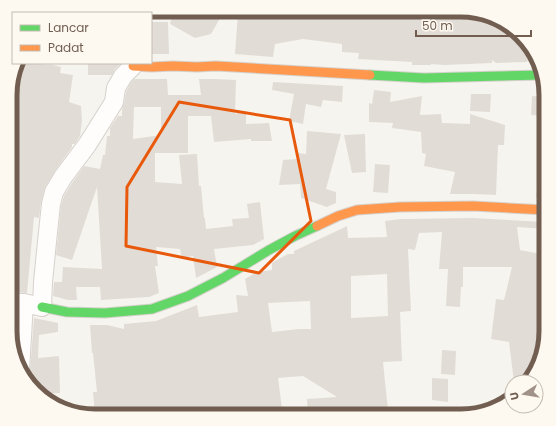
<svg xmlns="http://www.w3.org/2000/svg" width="556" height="426" font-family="Poppins,sans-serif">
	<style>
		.building { fill: #e2dcd6; fill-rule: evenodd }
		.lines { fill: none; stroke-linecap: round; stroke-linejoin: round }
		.street-casing { stroke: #d6d1cc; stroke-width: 20 }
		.fast-casing { stroke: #d6d1cc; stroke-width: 11 }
		.slow-casing { stroke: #d6d1cc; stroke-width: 11 }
		.street { stroke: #fefdfc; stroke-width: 18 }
		.fast { stroke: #63d668; stroke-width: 9 }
		.slow { stroke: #ff974d; stroke-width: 9 }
		.marked { fill: none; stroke: #e8590c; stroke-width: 3; stroke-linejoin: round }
		.rim { fill: none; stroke: #725e51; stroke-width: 5 }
	</style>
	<rect width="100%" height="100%" fill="#f6f4ee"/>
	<path class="building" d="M466 10 517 31 539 62 527 61V62L496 63 492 60V63L444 65 431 64V65H412V62L358 59 359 53 342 52V44L303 39 275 44 273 57 235 54 238 13Z
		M173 13H223L211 34 195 38 170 24Z
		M151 22H168L169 54H151Z
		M18 63 53 65 61 67 60 73 73 75 69 102 81 106 82 121 80 136 75 144H72V147L55 171 45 187 41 202 39 218 34 217 27 293 10 292V267L16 226 10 225 11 88 16 87Z
		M88 63H121L115 69 112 75H88Z
		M135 79H167L168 95H201L199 79H216L236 80 235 114 246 111V124L269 123 272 141H251V139L214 142 211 116H188V153H155V182L182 184 179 155 197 154 199 186H201L204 218H205L206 229 233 226 232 219 249 218 247 204 260 202 264 239 253 245 214 249 217 267 196 278 193 256 182 258 180 249 156 247 158 266H155L159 293 149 297 101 300 100 287H76L77 300H68L53 296 54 282H62L63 267 102 269 97 187 72 260 56 255 61 206 64 196 72 183 84 166 100 169 103 155H105L107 136H110V128L118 116H122V109L124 104 126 92 131 82ZM134 107H161V135L133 139Z
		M273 82 343 86 342 102 323 100 321 107 306 104 303 124 289 121 294 94 272 90Z
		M374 90 391 92 390 102 422 96 420 115 441 114 442 123 470 124V114L505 125 504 145H498L496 195 473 194H450L455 172 424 166 426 154 422 153 421 132 392 128 393 123 369 122V103L372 104Z
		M471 94H491L490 112 470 111Z
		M532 96 546 97V116L531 115Z
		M307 131 341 134 326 189 336 192V203L327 207 301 198 300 184 279 185 283 160 298 159 297 153 306 154Z
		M365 134 366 172 352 173 344 135Z
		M375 164 390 165 388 193 373 192Z
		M537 190 545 191V197H536Z
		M473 218 545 222V229L517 227 520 250 546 255V297L538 356 527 382H514L509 342 491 339 496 299 504 300 512 267H463V287H461L460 307 446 306 448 269H439L442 232 419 233 415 250 408 249 411 311 400 312 402 361 383 362 388 410 360 413V416H308L307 399 337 397 303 376 278 378 283 416H95L93 392H97L93 353H92L90 325H107L124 329V324L156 321 197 305 199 317 238 312 236 295 248 296 245 279 257 272 272 270V263L275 261 288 254H294V251L343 228 347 226 348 238 387 237 385 221 401 219ZM387 274 388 316 351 318V276ZM310 301 311 329H299L272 332 268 303Z
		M10 315H13L11 340 10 336Z
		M34 318 58 323V332L39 335 38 358 59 356 60 393 38 394 26 378 29 375 30 371Z
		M442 350 456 351 455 375 441 374Z
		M432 378 448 379V402L432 400Z"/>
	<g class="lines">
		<defs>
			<path id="street" d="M10 303H24L42 307 43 282 48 232 51 204 54 192 63 177 87 145 114 102 116 88 123 76 133 66V63
				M20 370 24 303"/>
			<path id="fast" d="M370 75 424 78 542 75
				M42 307 67 312 105 313 152 309 188 296 223 278 269 250 295 236 317 226"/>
			<path id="slow" d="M133 66 152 67 173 66 197 67 216 66 370 75
				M317 226 338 216 357 210 400 207 473 206 546 210"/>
		</defs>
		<use href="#street" class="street-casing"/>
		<use href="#fast" class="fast-casing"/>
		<use href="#slow" class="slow-casing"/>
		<use href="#street" class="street"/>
		<use href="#fast" class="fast"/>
		<use href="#slow" class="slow"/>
	</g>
	<path class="marked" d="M179 102 290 120 311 221 259 273 126 246 127 187Z"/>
	<path d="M0 0H556V426H0ZM95 17H461A78 78 0 0 1 539 95V331A78 78 0 0 1 461 409H95A78 78 0 0 1 17 331V95A78 78 0 0 1 95 17Z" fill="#fdf9f1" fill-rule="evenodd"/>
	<path class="rim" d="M95 17H461A78 78 0 0 1 539 95V331A78 78 0 0 1 461 409H95A78 78 0 0 1 17 331V95A78 78 0 0 1 95 17Z"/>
	<rect x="12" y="12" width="140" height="52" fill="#fdf9f1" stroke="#c5bbb1"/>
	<rect x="20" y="25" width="20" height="6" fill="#63d668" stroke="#c5bbb1"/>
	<text x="48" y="32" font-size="12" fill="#725e51">Lancar</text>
	<rect x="20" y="45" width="20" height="6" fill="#ff974d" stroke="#c5bbb1"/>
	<text x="48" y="52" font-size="12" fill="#725e51">Padat</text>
	<g transform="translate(524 394) rotate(258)"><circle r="19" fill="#fdf9f1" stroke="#c5bbb1"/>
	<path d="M0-3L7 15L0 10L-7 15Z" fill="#a09288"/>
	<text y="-6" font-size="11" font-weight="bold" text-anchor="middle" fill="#725e51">U</text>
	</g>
	<path d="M416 30v6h115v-6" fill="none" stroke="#725e51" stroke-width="2"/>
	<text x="422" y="30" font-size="12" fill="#725e51" stroke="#fdf9f1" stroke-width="3" paint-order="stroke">50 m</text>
</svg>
